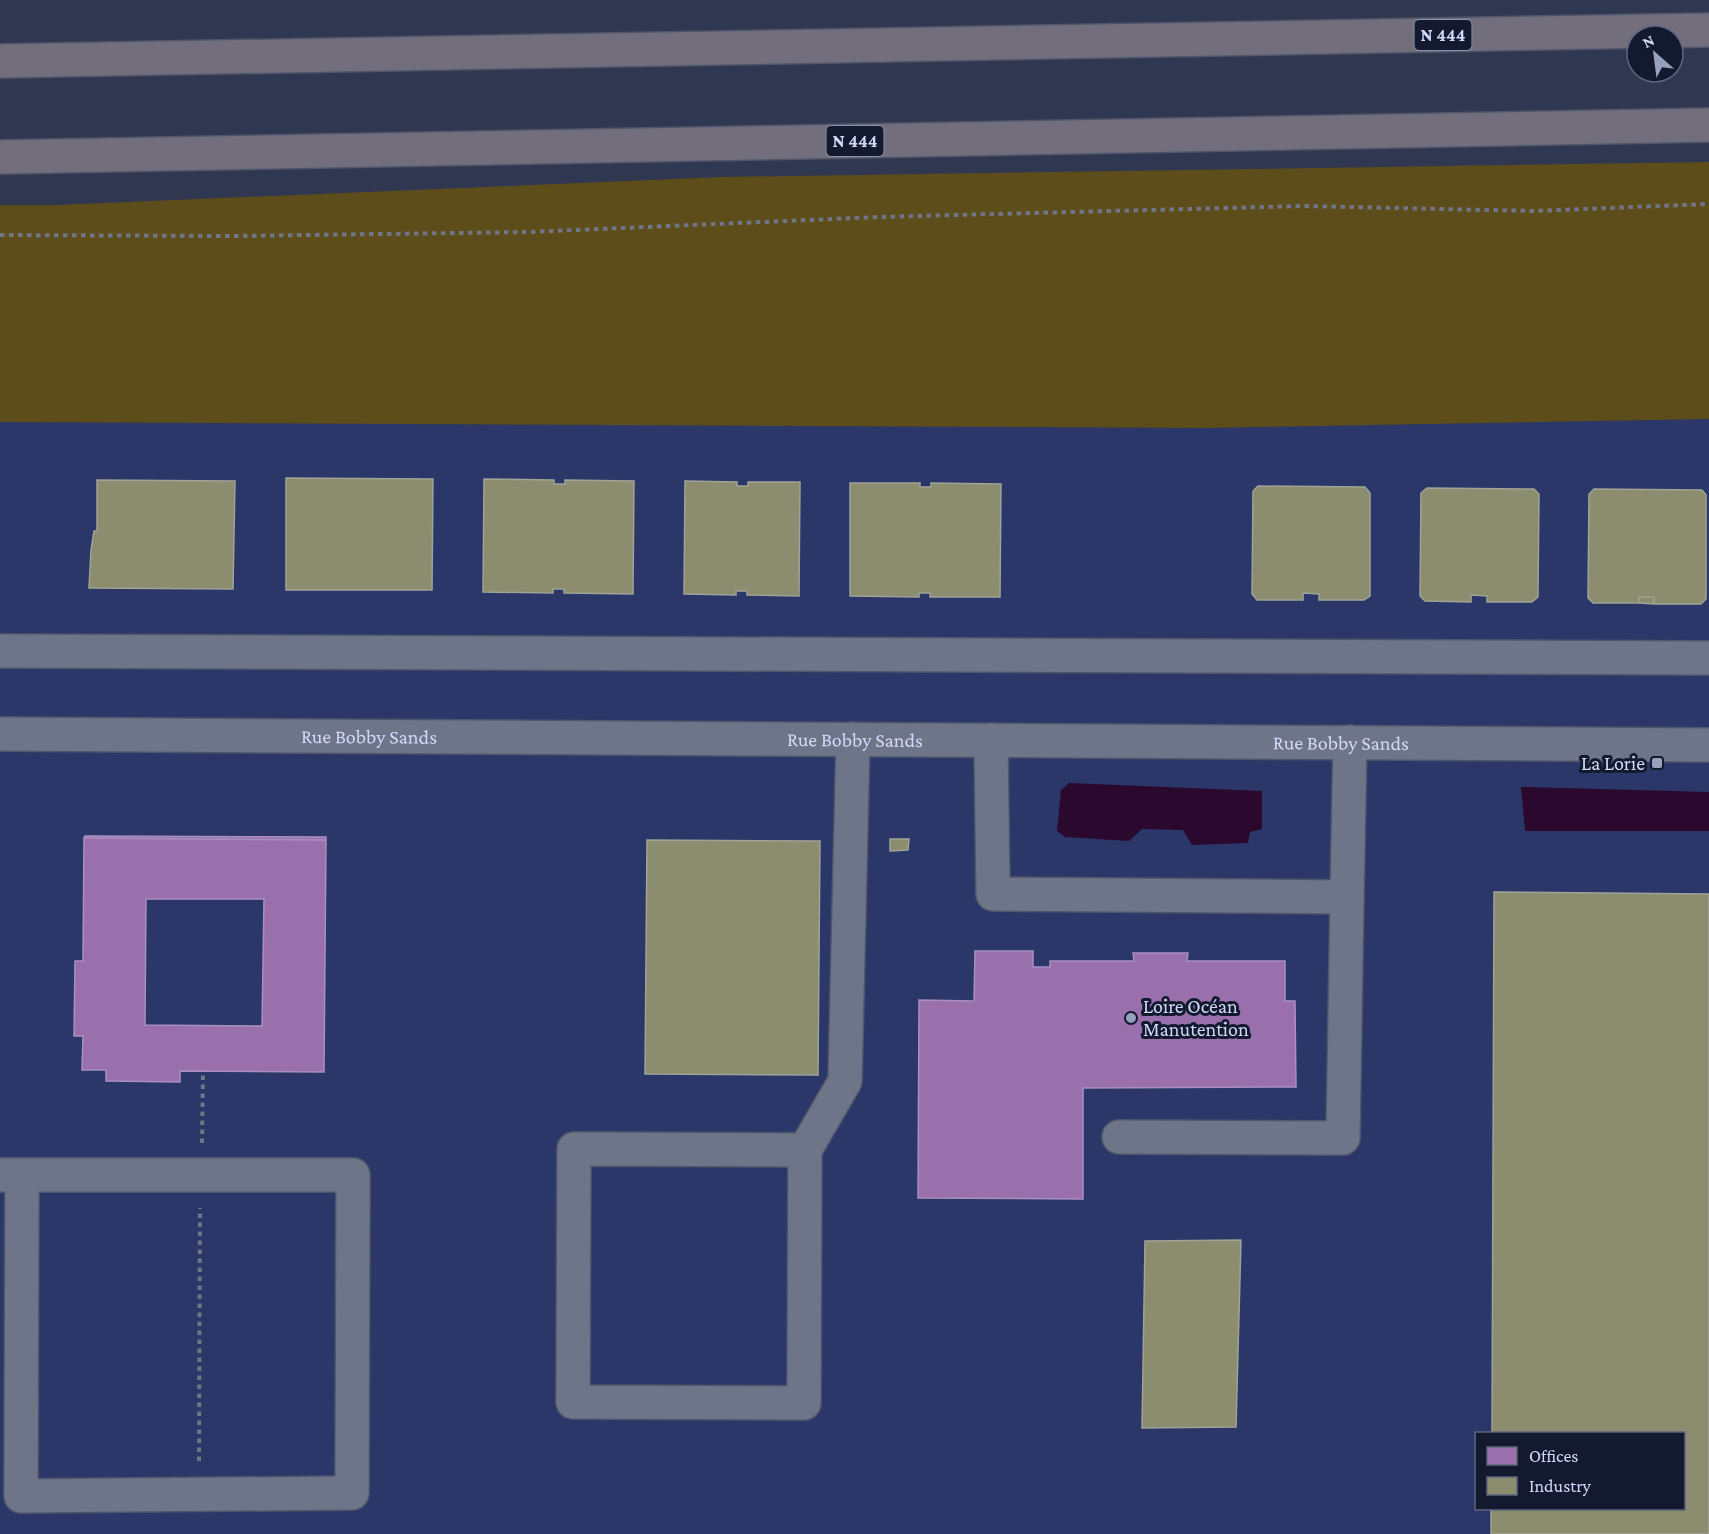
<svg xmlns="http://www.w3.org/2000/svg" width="1709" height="1534" font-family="'Crimson Pro',serif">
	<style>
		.built { fill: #2a3768; fill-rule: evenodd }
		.green { fill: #5d4d1b }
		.water { fill: #2b082d }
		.offices { fill: #9970ab; stroke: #a990c2; stroke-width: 1.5; fill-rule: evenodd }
		.industry { fill: #8c8c6e; stroke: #a0a397; stroke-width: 1.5 }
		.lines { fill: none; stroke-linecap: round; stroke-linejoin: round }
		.minor-casing { stroke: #4f556b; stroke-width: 36 }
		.highway-casing { stroke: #4f556b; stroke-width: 36 }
		.path { stroke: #707587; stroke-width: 4; stroke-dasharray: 4.5 4.5; stroke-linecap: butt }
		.minor { stroke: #6f7589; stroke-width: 33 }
		.highway { stroke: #726e7c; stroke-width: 33 }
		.poi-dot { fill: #97a0bd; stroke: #131a2f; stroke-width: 2 }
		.labels { text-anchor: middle; stroke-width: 6; stroke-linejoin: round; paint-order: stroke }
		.shield { fill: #131a2f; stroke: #97a0bb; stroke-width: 1.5 }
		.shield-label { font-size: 18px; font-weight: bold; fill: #cfd9f7 }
		.street-label { font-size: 20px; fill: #cfd9f7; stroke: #131a2f }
		.poi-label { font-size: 20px; fill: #cfd9f7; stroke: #131a2f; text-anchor: end }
	</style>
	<rect width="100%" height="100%" fill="#303751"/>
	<path class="built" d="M1709 419V1534H0V422L1206 428ZM1476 1434H1684V1508H1476Z"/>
	<path class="green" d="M1709 162V419L1206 428 0 422V205H57L722 177Z"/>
	<path class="water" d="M1069 783 1262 791V829L1250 832 1248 843 1192 845 1183 830 1142 829 1129 841 1065 837 1057 831 1061 790Z
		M1521 787 1709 792V831H1525Z"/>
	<path class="offices" d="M85 836 326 837V840L84 838Z
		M84 838 326 840 324 1072 180 1071V1082L106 1081V1070H82L83 1036H74L75 961H83ZM146 899H264L262 1026 145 1025Z
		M975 951H1033V967H1050V961H1134L1133 953H1188L1187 961H1285V1001H1295L1296 1087 1083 1088V1199L918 1198 919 1000 974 1001Z"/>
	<path class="industry" d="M286 478 433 479 432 590H286Z
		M484 479 554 480V484H565V480L634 481 633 594 564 593V589H553V593L483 592Z
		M97 480 235 481 233 589 89 588 91 550 94 531H97Z
		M685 481 737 482V486H748V482H800L799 596 747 595V591H736V595L684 594Z
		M850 483H920V487H931V483L1001 484 1000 597H930V593H919V597L850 596Z
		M1258 486 1365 487 1370 493V596L1364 600H1319V594L1303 593V600H1257L1252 594 1253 491Z
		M1427 488 1534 489 1539 494 1538 597 1532 602H1487V596L1471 595V602L1425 601 1420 596 1421 493Z
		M1594 489 1702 490 1706 495V599L1701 604H1654V597H1639V603H1593L1588 598 1589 494Z
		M1639 597H1654V604L1639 603Z
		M890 839H909L908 850 890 851Z
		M647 840 820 841 818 1075 645 1074Z
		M1494 892 1709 894V1534H1491V1508H1684V1434H1492Z
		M1241 1240 1236 1427 1142 1428 1145 1241Z"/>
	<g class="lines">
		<defs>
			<g id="minor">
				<path d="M0 651 1709 658"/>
				<path id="s1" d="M0 734 1709 745"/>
				<path d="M991 740 993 894 1347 897 1350 742"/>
				<path d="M1119 1137 1343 1138 1347 897"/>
				<path d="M805 1150 574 1149 573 1402 804 1403 805 1150 845 1081 853 739"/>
				<path d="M0 1175H353L352 1493 21 1496 22 1175"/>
			</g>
			<path id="highway" d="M0 61 1709 30
				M0 157 1709 125"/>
		</defs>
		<use href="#minor" class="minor-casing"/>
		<use href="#highway" class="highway-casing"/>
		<path class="path" d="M0 235 232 236 529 232 879 217 1303 206 1534 211 1709 204
			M202 1143 203 1071
			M199 1461 200 1208"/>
		<use href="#minor" class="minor"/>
		<use href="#highway" class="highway"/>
	</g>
	<g class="poi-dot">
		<rect x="1651" y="757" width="12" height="12" rx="3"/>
		<circle cx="1131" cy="1018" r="6"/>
	</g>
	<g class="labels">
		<g class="shield">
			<rect x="1414.5" y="20" width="57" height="30" rx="4.5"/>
			<rect x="826.5" y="126" width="57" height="30" rx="4.5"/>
		</g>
		<g class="shield-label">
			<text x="1443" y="41">N 444</text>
			<text x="855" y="147">N 444</text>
		</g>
		<g class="street-label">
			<text dy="7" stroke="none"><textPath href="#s1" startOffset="369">Rue Bobby Sands</textPath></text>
			<text dy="7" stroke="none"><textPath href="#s1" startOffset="855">Rue Bobby Sands</textPath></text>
			<text dy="7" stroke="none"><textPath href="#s1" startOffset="1341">Rue Bobby Sands</textPath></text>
		</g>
		<g class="poi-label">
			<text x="1645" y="770">La Lorie</text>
			<text x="1143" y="1013" text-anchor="start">Loire Océan<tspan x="1143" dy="23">Manutention</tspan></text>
		</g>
	</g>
	<rect x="1475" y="1432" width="210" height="78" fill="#131a2f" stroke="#5e667f" stroke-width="1.5"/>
	<rect x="1487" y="1447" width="30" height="18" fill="#9970ab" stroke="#5e667f" stroke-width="1.5"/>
	<text x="1529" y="1462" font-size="18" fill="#cfd9f7">Offices</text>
	<rect x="1487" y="1477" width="30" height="18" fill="#8c8c6e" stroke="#5e667f" stroke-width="1.5"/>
	<text x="1529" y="1492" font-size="18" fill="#cfd9f7">Industry</text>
	<g transform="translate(1655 54) rotate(332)"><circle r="28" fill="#131a2f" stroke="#5e667f" stroke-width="1.5"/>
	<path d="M0-4.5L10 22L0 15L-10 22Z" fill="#97a0bd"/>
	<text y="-9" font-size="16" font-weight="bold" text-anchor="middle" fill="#cfd9f7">N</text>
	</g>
</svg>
